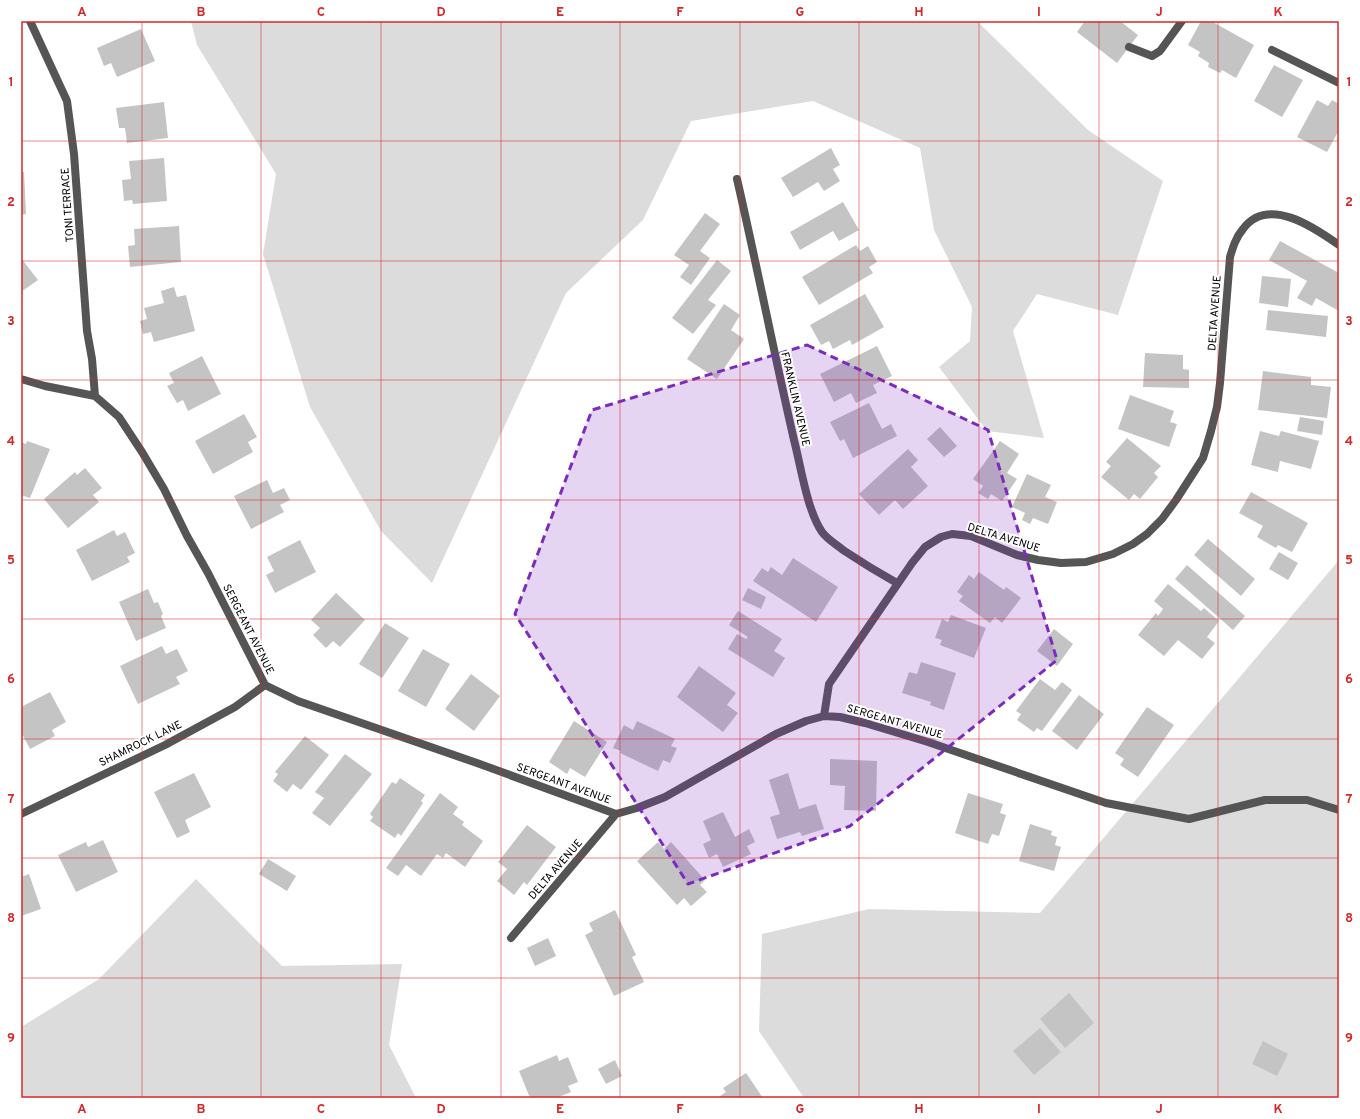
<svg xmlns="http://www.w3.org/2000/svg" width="1360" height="1119" font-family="Overpass,sans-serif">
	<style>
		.green { fill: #dcdcdc }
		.building { fill: #c4c4c4 }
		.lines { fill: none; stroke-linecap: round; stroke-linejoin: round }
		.lane { stroke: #555; stroke-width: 8 }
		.street { stroke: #555; stroke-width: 8 }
		.marked { fill: #7b2cbf; fill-opacity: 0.2; stroke: #7b2cbf; stroke-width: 3; stroke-dasharray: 8 5; stroke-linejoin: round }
		.grid { fill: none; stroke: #d62828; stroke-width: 1; stroke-opacity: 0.55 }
		.labels { text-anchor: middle; stroke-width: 4; stroke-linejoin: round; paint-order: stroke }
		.street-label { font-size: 11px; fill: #000; stroke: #fff }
		.neatline { fill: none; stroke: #d62828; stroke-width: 1.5 }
		.grid-label { font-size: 13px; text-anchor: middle; font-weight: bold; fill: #d62828 }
	</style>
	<rect width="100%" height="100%" fill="#fff"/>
	<path class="green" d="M191 21H977L1088 130 1163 181 1118 315 1037 294 1013 331 1044 438 987 431 939 367 970 341 972 307 934 230 920 148 813 101 691 121 643 220 566 293 432 583 381 531 310 407 263 254 276 174 197 45Z
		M1339 560V1098H804L759 1031 762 934 869 909 1040 913Z
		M196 879 282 966 402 964 389 1045 416 1098H21V1027L99 979Z"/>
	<path class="building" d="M1085 21H1120L1138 35 1117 63 1077 32Z
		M1201 21H1211L1254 45 1236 78 1222 70 1220 73 1208 67 1209 63 1198 56 1200 52 1188 45Z
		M141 29 155 61 117 77 111 63 104 66 97 48Z
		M1274 65 1303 80 1282 117 1254 101Z
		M1317 100 1328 106 1332 100 1339 104V130L1327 152 1297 137Z
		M164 102 168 138 127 143 125 128H119L116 108Z
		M831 148 840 165 833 169 840 181 824 191 818 182 793 197 781 178Z
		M164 158 167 201 133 204 132 200 124 201 122 180 131 179 129 161Z
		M21 172H24L26 214 21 215Z
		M843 202 859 230 839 241 833 231 800 250 790 232Z
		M705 213 720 224 700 251 710 258 691 285 680 277 689 265 674 255Z
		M179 226 181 262 130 267 128 246 135 245 134 229Z
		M1280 241 1339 273V311L1316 298 1312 306 1297 298 1307 281 1269 260Z
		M856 245 860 251 868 246 877 262 869 267 873 273 819 305 802 277Z
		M21 258 38 280 21 292Z
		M717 260 731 271 708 300 716 305 693 334 672 318Z
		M1262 276 1291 279 1288 307 1259 303Z
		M174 287 177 297 186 295 195 331 154 342 151 332 143 334 140 321 147 319 144 308 164 303 161 291Z
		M865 294 884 327 852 345 850 340 833 349 829 341 821 345 810 325Z
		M724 304 740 315 731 330 744 339 717 379 687 359Z
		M1268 310 1328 316 1326 337 1266 330Z
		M877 346 892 376 873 385 877 393 856 403 851 393 834 402 820 374Z
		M1145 353 1183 355V369L1189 370V388L1143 387Z
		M202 356 221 394 188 411 183 400 177 403 167 386 174 383 169 373Z
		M1263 371 1311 377V385L1331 387 1327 418 1258 410Z
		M1130 395 1174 411 1170 422 1177 424 1169 447 1118 429Z
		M869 403 882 429 891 424 897 436 853 458 844 439 840 441 830 422Z
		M244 414 257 437 248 442 253 452 213 474 195 441Z
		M1300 417 1324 421 1322 435 1297 431Z
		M940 427 957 446 944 457 927 439Z
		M1260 431 1279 436 1281 431 1319 441 1311 469 1280 461 1278 472 1251 465Z
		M1127 438 1161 466 1154 473 1158 477 1140 499 1134 494 1129 500 1101 477 1111 466 1106 462Z
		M27 441 50 449 30 498 21 495V442L26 444Z
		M1000 441 1019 454 1007 473 1017 479 1002 501 991 494 988 499 978 493 983 486 973 479Z
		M908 449 918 460 911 467 928 486 903 509 895 500 879 515 859 494Z
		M85 468 102 488 93 495 99 502 68 528 44 499 75 472 77 475Z
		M1027 474 1051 485 1045 497 1057 502 1048 524 1033 518 1030 524 1022 520 1025 513 1012 507Z
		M267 480 273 493 284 488 290 500 280 505 284 512 251 529 234 496Z
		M1251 492 1308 523 1292 552 1278 545 1276 548 1257 537 1263 526 1239 513Z
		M114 530 117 536 125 532 135 553 127 557 130 562 92 581 76 550Z
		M1208 539 1255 579 1241 596 1194 555Z
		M300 540 316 572 275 593 266 575 274 571 267 557Z
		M1279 552 1298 563 1288 580 1269 569Z
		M793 558 838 587 816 622 753 581 762 568 768 572 771 567 782 575Z
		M1187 565 1245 616 1233 630 1175 579Z
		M979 572 1004 590 1006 587 1021 598 1002 623 995 617 990 623 959 601 963 596 957 592 969 575 974 579Z
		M1168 584 1201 611 1204 608 1219 621 1207 637 1215 643 1202 659 1178 640 1164 656 1138 635 1156 613 1158 616 1163 609 1154 601Z
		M748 588 766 597 761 609 742 600Z
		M148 589 154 603 158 602 163 614 161 616 166 628 136 641 119 602Z
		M336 593 365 620 340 647 333 641 326 648 313 635 320 628 311 620Z
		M738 611 782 639 774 651 785 658 773 677 728 649 737 634 746 639 748 637 729 625Z
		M951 615 986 628 974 658 940 645 942 640 935 638 942 619 948 622Z
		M385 623 409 638 382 678 359 664Z
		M1054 629 1073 644 1057 666 1037 651Z
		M162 646 166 654 177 649 188 671 176 677 180 684 138 704 120 666Z
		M423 649 450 664 426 707 398 691Z
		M921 662 956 673 944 710 930 705 931 702 902 693 909 672 917 674Z
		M699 666 736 693 727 705 738 713 723 732 677 697Z
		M471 674 500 696 474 731 445 709Z
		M1040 679 1055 690 1062 682 1072 690 1042 731 1037 728 1034 732 1017 720 1021 714 1016 711Z
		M50 692 66 722 52 730 55 736 30 749 21 732V707Z
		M1079 695 1104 714 1077 750 1052 731Z
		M1147 707 1174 725 1138 777 1120 765 1124 759 1115 753Z
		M574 721 607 742 585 777 570 768 567 774 549 762Z
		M637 721 675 739 671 746 677 748 670 763 663 760 658 771 620 753 621 751 613 748 624 725 633 730Z
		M305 736 329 755 301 790 293 784 287 792 273 781 278 774 275 772Z
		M345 754 372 774 330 826 312 813 324 798 315 792Z
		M830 759 877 761 876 811 844 810 845 786 830 785Z
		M194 773 211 807 185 820 190 832 177 838 154 792Z
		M788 773 799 809 816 804 824 829 802 836 800 832 777 839 770 817 780 814 769 780Z
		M400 778 425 795 421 801 423 803 401 836 398 833 395 838 370 821 373 817 370 814 392 782 396 784Z
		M440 793 458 807 453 814 464 822 462 825 483 841 465 867 446 853 443 858 437 854 421 876 406 865 398 876 386 868Z
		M968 793 1003 804 1000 813 1006 815 999 836 992 834 988 844 955 833Z
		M723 812 735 837 749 829 755 842 747 846 751 854 723 867 717 854 709 858 703 844 711 840 703 821Z
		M1030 824 1052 831 1051 835 1057 837 1055 845 1061 847 1054 871 1019 861Z
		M527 825 556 847 527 885 524 882 514 895 497 881 507 869 498 862Z
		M103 840 118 872 76 892 58 855 86 842 88 847Z
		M658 842 664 849 671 842 705 880 700 885 707 892 691 906 684 898 677 905 637 861Z
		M268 859 296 876 287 891 259 874Z
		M29 874 41 909 21 916V877Z
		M615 910 636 955 632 957 644 982 614 996 585 935 593 931 589 923Z
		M548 938 556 956 535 966 527 948Z
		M1069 993 1094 1023 1065 1048 1040 1019Z
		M1040 1028 1061 1052 1034 1075 1013 1051Z
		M1263 1041 1288 1054 1277 1076 1252 1064Z
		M557 1055 559 1061 568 1057 578 1082 568 1086 571 1092 556 1098H530L519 1071Z
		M615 1060 622 1076 606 1084 598 1069Z
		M746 1073 763 1098H717L726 1092 723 1088Z"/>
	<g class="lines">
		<path class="lane" d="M1129 47 1152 56 1160 51 1182 21
			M1272 50 1339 83"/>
		<path class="street" d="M30 21 67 101 74 154 87 331 92 359 95 396
			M737 179C757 266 774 353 794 440 801 467 807 510 822 532 827 539 837 545 843 550 861 562 879 573 897 583
			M21 379 45 386 95 396 119 417 142 452 164 489 187 536 208 573 265 685 298 701 477 763 616 814 637 808 665 797 776 734 806 721 824 716 840 717 865 723 928 742 1106 803 1189 819 1265 800H1307L1339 810
			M824 716 829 684 912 563 925 547 941 537 952 534 971 536 1017 555 1038 560 1061 563 1086 562 1113 554 1133 544 1147 534 1162 519 1176 500 1203 458 1211 431 1217 407 1220 383 1230 257C1233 247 1236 237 1243 229 1268 195 1315 228 1339 245
			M21 814 165 745 235 707 265 685
			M511 938 616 814"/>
	</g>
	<path class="marked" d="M807 345 988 430 1057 660 850 826 688 884 515 614 592 410Z"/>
	<path class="grid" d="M142 21V1098M261 21V1098M381 21V1098M501 21V1098M620 21V1098M740 21V1098M859 21V1098M979 21V1098M1099 21V1098M1218 21V1098M21 141H1339M21 261H1339M21 380H1339M21 500H1339M21 619H1339M21 739H1339M21 858H1339M21 978H1339"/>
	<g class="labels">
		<g class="street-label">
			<text transform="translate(67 205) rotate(-94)" y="4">TONI TERRACE</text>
			<text transform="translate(1214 313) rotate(-86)" y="4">DELTA AVENUE</text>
			<text transform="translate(796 399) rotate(77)" y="4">FRANKLIN AVENUE</text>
			<text transform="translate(1004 537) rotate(17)" y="4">DELTA AVENUE</text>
			<text transform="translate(249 629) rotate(63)" y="4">SERGEANT AVENUE</text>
			<text transform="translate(895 721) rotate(16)" y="4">SERGEANT AVENUE</text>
			<text transform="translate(140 743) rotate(-26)" y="4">SHAMROCK LANE</text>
			<text transform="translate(564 783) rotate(20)" y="4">SERGEANT AVENUE</text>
			<text transform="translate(555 869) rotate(-49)" y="4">DELTA AVENUE</text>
		</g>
	</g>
	<rect width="1360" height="1119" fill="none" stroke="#ffffff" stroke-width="44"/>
	<rect x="22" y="22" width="1316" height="1075" class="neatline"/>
	<g class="grid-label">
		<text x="82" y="16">A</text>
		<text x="201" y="16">B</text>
		<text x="321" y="16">C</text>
		<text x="441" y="16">D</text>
		<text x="560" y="16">E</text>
		<text x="680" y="16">F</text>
		<text x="800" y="16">G</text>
		<text x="919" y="16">H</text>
		<text x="1039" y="16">I</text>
		<text x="1159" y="16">J</text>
		<text x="1278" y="16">K</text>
		<text x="11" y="86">1</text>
		<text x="1349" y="86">1</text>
		<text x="11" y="206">2</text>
		<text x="1349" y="206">2</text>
		<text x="11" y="325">3</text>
		<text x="1349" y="325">3</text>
		<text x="11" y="445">4</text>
		<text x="1349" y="445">4</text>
		<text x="11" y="564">5</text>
		<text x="1349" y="564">5</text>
		<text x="11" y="683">6</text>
		<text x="1349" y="683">6</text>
		<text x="11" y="803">7</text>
		<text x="1349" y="803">7</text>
		<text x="11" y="922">8</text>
		<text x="1349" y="922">8</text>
		<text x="11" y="1042">9</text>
		<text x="1349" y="1042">9</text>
		<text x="82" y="1113">A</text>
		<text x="201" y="1113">B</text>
		<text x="321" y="1113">C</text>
		<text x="441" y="1113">D</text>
		<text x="560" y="1113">E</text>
		<text x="680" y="1113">F</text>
		<text x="800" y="1113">G</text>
		<text x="919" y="1113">H</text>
		<text x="1039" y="1113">I</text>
		<text x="1159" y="1113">J</text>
		<text x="1278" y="1113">K</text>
	</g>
</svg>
